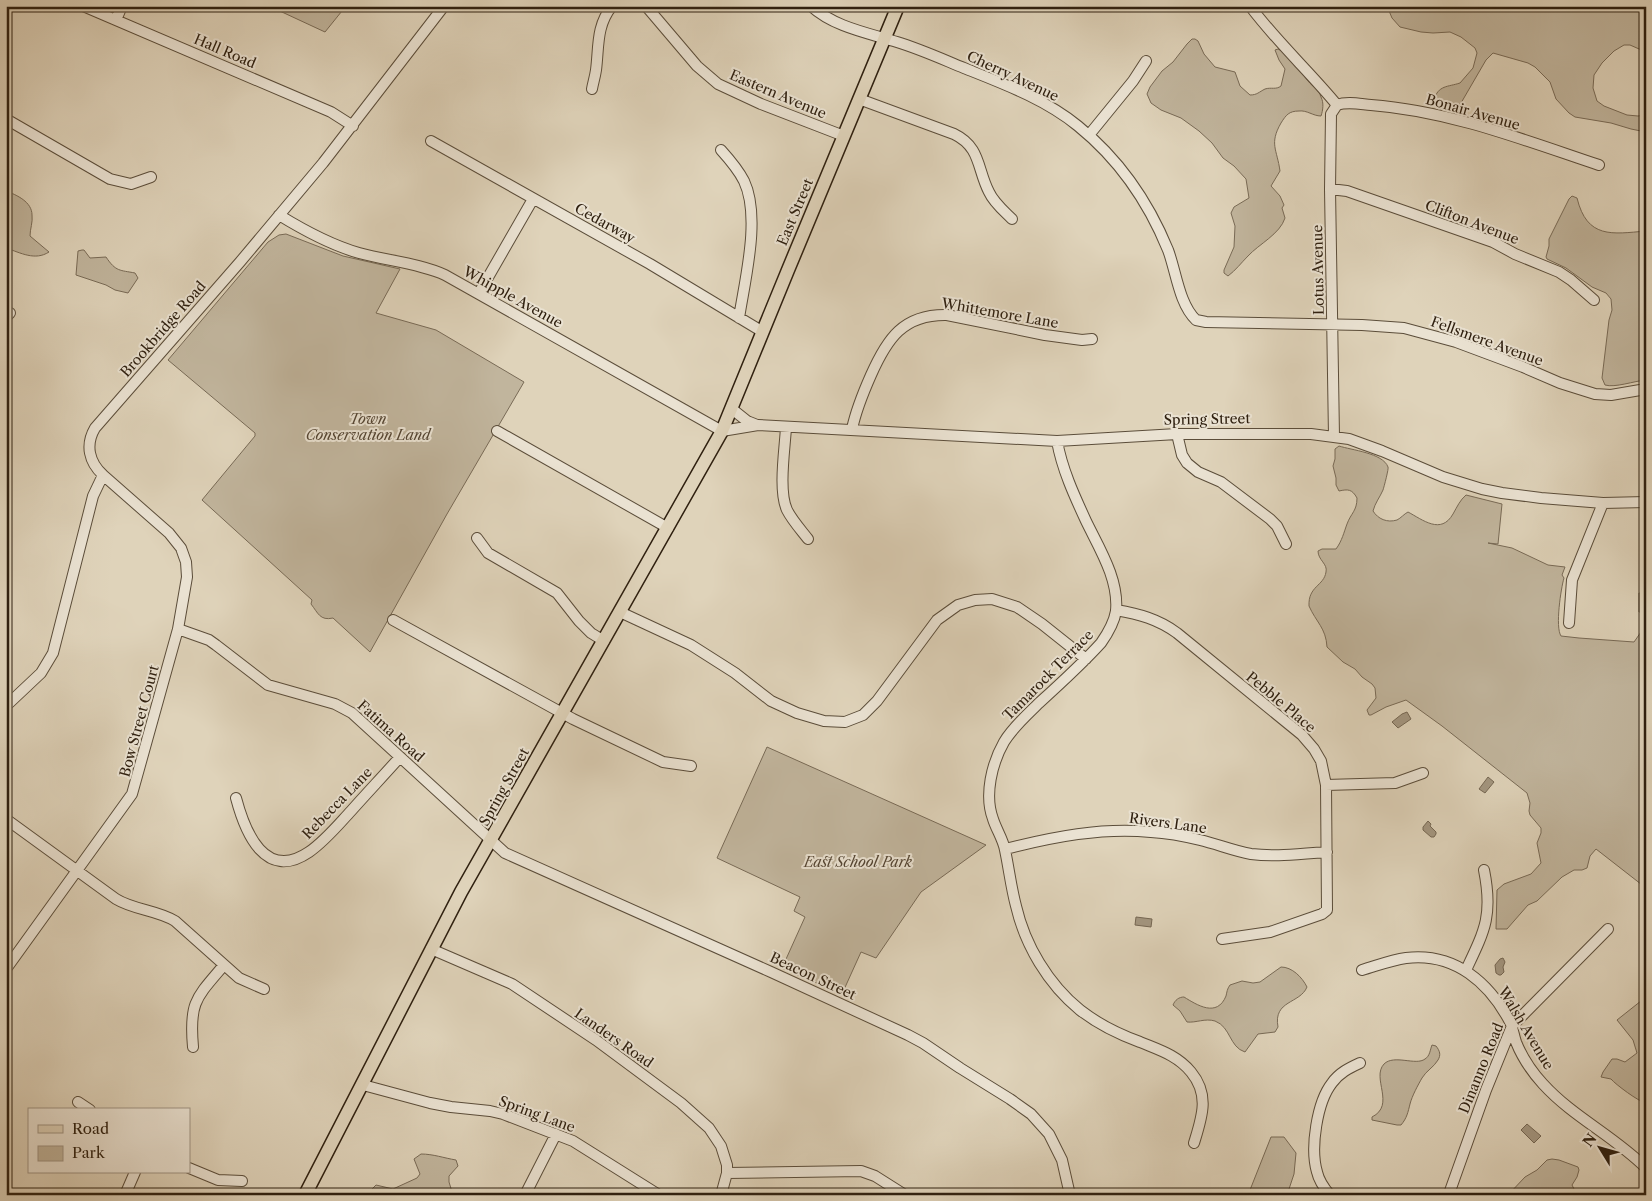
<svg xmlns="http://www.w3.org/2000/svg" width="1652" height="1201" font-family="'Libre Caslon Text',serif">
	<style>
		.green { fill: #c1b59d; stroke: #786a56 }
		.water { fill: #a39680; stroke: #756753 }
		.lines { fill: none; stroke-linecap: round; stroke-linejoin: round }
		.minor-casing { stroke: #5b4d3a; stroke-width: 12 }
		.major-casing { stroke: #2f2010; stroke-width: 15 }
		.minor { stroke: #eae2d2; stroke-width: 10 }
		.major { stroke: #dfd3ba; stroke-width: 12 }
		.labels { text-anchor: middle; stroke-width: 4; stroke-linejoin: round; paint-order: stroke }
		.street-label { font-size: 14px; fill: #2f2010; stroke: #eae2d2 }
		.park-label { font-size: 14px; font-style: italic; fill: #544533; stroke: #eae2d2 }
	</style>
	<rect width="100%" height="100%" fill="#dfd3ba"/>
	<filter id="stains"><feTurbulence type="fractalNoise" baseFrequency=".004" numOctaves="4"/><feColorMatrix values="0 0 0 0 .2 0 0 0 0 .09 0 0 0 0 .02 0 0 0 .5 -.17"/></filter>
	<radialGradient id="worn" r=".72"><stop offset=".6" stop-color="#630" stop-opacity="0"/><stop offset="1" stop-color="#630" stop-opacity=".3"/></radialGradient>
	<path class="green" d="M269 6H346L325 32Z
		M1387 6H1646V52L1630 45H1624L1614 51 1602 63 1594 75 1593 88 1597 101 1604 106 1627 115 1638 116 1646 115V132L1631 129 1611 123 1575 117 1569 113 1556 99 1550 82 1535 67 1528 63 1493 53 1486 60 1461 103C1453 111 1453 105 1446 104 1443 104 1441 105 1439 106L1434 100C1438 85 1448 87 1460 83L1473 68 1477 53 1475 48 1461 37 1450 32 1433 33 1421 32 1400 27 1392 18Z
		M1192 39H1195L1198 41 1204 54 1215 67 1235 72 1240 86 1250 95C1257 95 1259 92 1265 89 1271 87 1276 90 1281 86L1285 69 1279 60 1275 50 1278 49C1292 55 1299 70 1308 81 1313 87 1319 90 1321 97 1324 103 1323 110 1321 116 1313 116 1307 110 1299 111 1289 111 1286 115 1281 123 1269 144 1277 149 1280 171L1271 186 1280 196 1284 205 1282 208 1285 218C1280 234 1259 244 1248 256 1241 263 1236 270 1228 276L1224 273V270L1234 247 1235 226 1231 213 1234 207 1249 198 1246 179 1234 166 1223 158 1212 143 1199 131 1181 118 1161 110 1151 103 1147 94 1150 87 1162 71 1173 62 1187 44Z
		M6 191C17 195 32 202 32 215 33 222 30 229 30 236L49 252C35 261 21 253 6 248Z
		M1572 196 1577 198C1587 239 1612 234 1646 231V380C1634 381 1615 388 1605 385L1602 378 1609 320 1612 310 1611 299 1606 293 1592 287 1566 268 1547 259 1546 257 1549 246V239L1569 199Z
		M286 234 343 256 400 269 376 313 436 330 524 382 447 514 370 652 333 618C320 621 318 613 311 604L312 600 202 500 255 436V433L168 360 268 242 279 235Z
		M82 250H84L90 258 106 257C116 272 120 270 135 273L138 278 128 293 115 290 106 285 76 275 78 251Z
		M1339 446C1351 450 1383 453 1388 467 1389 468 1384 487 1383 490 1380 497 1375 503 1373 511 1378 519 1387 523 1397 520 1401 518 1404 514 1408 512 1423 520 1441 535 1453 514 1457 507 1460 500 1466 495L1502 504 1498 544 1488 543 1512 548 1548 565 1565 567 1562 575 1564 578C1561 588 1555 627 1561 636L1579 638 1634 642 1641 632 1646 630V888L1596 849 1590 856 1587 868 1582 870H1574L1562 877 1537 901 1528 905 1507 929H1496L1497 890 1504 884 1531 874 1541 863 1537 843 1541 833V828L1530 815 1529 811 1530 803 1527 793 1442 726 1406 700 1386 707 1371 715H1369L1367 710 1376 698 1375 688 1372 684 1362 677 1355 669 1343 662 1327 647C1326 628 1316 622 1309 606 1308 586 1324 586 1326 572 1328 564 1318 560 1318 551L1322 549H1336C1342 541 1344 532 1347 524 1351 513 1357 511 1357 498 1352 489 1348 489 1339 491L1336 485V478L1333 466 1335 459V449Z
		M767 747 986 845 921 892 876 958 861 952 842 994 782 968 805 917 794 911 800 897 717 858Z
		M1281 967C1292 967 1302 977 1307 987 1300 1004 1273 1000 1278 1027L1275 1032 1258 1034 1245 1052C1229 1047 1231 1027 1215 1021 1205 1018 1196 1023 1187 1022L1180 1011 1173 1005C1175 1000 1179 997 1184 997 1197 1005 1217 1018 1226 996 1227 992 1227 989 1230 985L1242 981 1253 983 1260 982Z
		M1646 997V1103C1639 1102 1615 1084 1611 1079L1601 1077 1603 1072 1612 1059H1617L1625 1062 1637 1053 1633 1040 1617 1020Z
		M1432 1045 1436 1046C1440 1051 1441 1055 1438 1060 1434 1067 1426 1071 1422 1078 1418 1085 1412 1096 1410 1104 1408 1112 1407 1118 1401 1125H1397L1372 1120V1117C1396 1105 1371 1078 1384 1064 1394 1054 1416 1066 1425 1059 1430 1056 1430 1050 1432 1045Z
		M1271 1137H1284L1296 1153 1294 1174 1287 1195H1248Z
		M421 1154C433 1154 444 1158 456 1160L458 1166 449 1176V1182L453 1195H366L376 1185 393 1189 417 1178 420 1174 414 1159Z
		M1552 1159 1559 1160 1578 1167 1579 1170 1577 1177 1572 1185 1575 1191 1579 1195H1508L1525 1177 1537 1170 1547 1160Z"/>
	<path class="water" d="M1639 593H1646V612H1639Z
		M1407 712 1411 719 1398 728 1392 722 1402 714Z
		M1488 777 1494 782 1485 793 1479 789Z
		M1428 821 1431 824 1430 826 1436 832V834L1434 837H1431L1423 830V827Z
		M1136 917 1152 919 1151 927 1135 925Z
		M1503 958 1505 962 1503 967 1504 972 1501 975H1499L1496 973 1495 965 1500 959Z
		M1527 1124 1541 1136 1534 1143 1521 1130Z"/>
	<g class="lines">
		<defs>
			<path id="minor" d="M83 6 331 112 353 126
				M646 6 697 66 718 84 761 104 844 136
				M811 6C834 27 868 33 897 42 920 49 942 59 964 68 1004 84 1045 99 1078 126 1120 160 1148 201 1168 250 1176 271 1179 304 1196 320L1206 322 1362 325 1404 328 1456 342 1523 367 1560 383 1595 394 1611 395 1646 389
				M1250 6C1276 41 1309 71 1337 105
				M116 20 122 6
				M592 89C593 83 595 77 596 70 599 47 596 26 612 6
				M859 99 954 134C981 147 977 169 989 192 994 203 1004 211 1012 219
				M1337 105C1347 101 1360 104 1371 105 1450 111 1524 140 1599 165
				M6 119 110 179 131 184 151 177
				M1089 135 1133 81 1146 61
				M431 141 650 264 763 332
				M721 150C730 160 738 169 744 181 761 217 745 279 739 318
				M1330 189 1347 191 1493 242 1515 254 1559 272 1571 280 1594 300
				M279 215C305 231 331 245 359 253 388 261 418 263 445 275L722 431 758 425 1057 441 1177 434H1311L1349 439 1382 451 1443 477 1482 489 1502 493 1541 498 1603 503 1646 502
				M479 293 533 199
				M6 317 10 313
				M732 409 747 421 757 425
				M786 427C785 448 778 491 787 510 792 520 801 530 808 539
				M852 429C856 410 863 393 871 375 887 339 903 314 947 315L1045 335 1082 340 1092 339
				M497 431 668 528
				M1177 434 1182 455 1187 463 1198 472 1221 482 1270 519 1277 526 1286 544
				M1334 436 1330 189 1331 114 1337 105
				M1057 441C1062 469 1074 495 1086 521 1099 548 1119 579 1116 611 1114 623 1108 633 1101 643 1082 664 1060 684 1039 703 1027 715 1013 727 1004 742 992 763 984 795 993 819 996 829 1003 839 1005 850 1009 869 1011 887 1016 906 1025 945 1048 984 1080 1010 1098 1024 1118 1034 1140 1042 1159 1050 1177 1055 1191 1072 1210 1095 1202 1117 1194 1143
				M477 538 488 553 557 593 579 621 591 633 604 641
				M1116 610C1139 614 1158 619 1177 633L1302 735 1314 749 1321 761 1326 785 1327 910 1322 914 1270 932 1222 939
				M620 612 691 645 735 673 771 701 797 713 824 721 845 722 863 715 877 701 937 620 958 605 975 600 992 599 1017 607 1042 624 1086 659
				M393 620 573 719 663 762 691 766
				M1569 623 1572 580 1603 503
				M178 629 209 640 216 645 268 685 335 704 352 713 505 853 771 972 908 1035 923 1043 960 1068 1010 1099 1031 1114 1049 1134 1062 1160 1070 1195
				M6 706 41 673 53 653 93 496 103 475C89 462 85 445 95 428L240 262 323 163 444 6
				M1326 785 1395 783 1423 773
				M236 798C245 832 265 882 309 852 325 841 338 825 351 811 367 793 384 775 400 757
				M6 819 116 899C134 910 157 910 175 921L239 978 264 989
				M1005 849C1053 837 1102 827 1151 832 1168 833 1184 836 1200 840 1217 844 1234 851 1251 854 1276 857 1302 854 1327 852
				M431 949 512 984 596 1040 681 1103 709 1128 721 1146 727 1165V1173L721 1195
				M6 969 132 794 178 629 187 577 186 562 181 548 169 533 103 475
				M1362 970C1376 966 1391 960 1406 958 1455 952 1490 983 1511 1024 1513 1030 1514 1036 1516 1042 1522 1057 1532 1072 1543 1084 1573 1117 1614 1136 1646 1168
				M1466 970C1485 930 1493 915 1484 870
				M193 1047C189 1002 196 998 224 965
				M363 1085 430 1103 451 1107 490 1111 503 1114 573 1141 659 1195
				M78 1102 90 1110
				M189 1168 218 1180 242 1181
				M727 1173 861 1171 875 1176 905 1195
				M1450 1191 1486 1090 1512 1026 1608 929
				M125 1195 135 1172
				M525 1195 556 1134
				M1330 1195C1324 1188 1319 1181 1317 1172 1310 1148 1317 1102 1332 1083 1339 1073 1349 1068 1360 1063"/>
			<path id="major" d="M305 1195 461 892 722 431 788 270 898 6"/>
		</defs>
		<use href="#minor" class="minor-casing"/>
		<use href="#major" class="major-casing"/>
		<use href="#minor" class="minor"/>
		<use href="#major" class="major"/>
	</g>
	<g class="labels">
		<g class="street-label">
			<text transform="translate(225 51) rotate(23)" y="5">Hall Road</text>
			<text transform="translate(1013 76) rotate(25)" y="5">Cherry Avenue</text>
			<text transform="translate(778 94) rotate(23)" y="5">Eastern Avenue</text>
			<text transform="translate(1473 112) rotate(16)" y="5">Bonair Avenue</text>
			<text transform="translate(795 212) rotate(-67)" y="5">East Street</text>
			<text transform="translate(1472 222) rotate(21)" y="5">Clifton Avenue</text>
			<text transform="translate(605 223) rotate(29)" y="5">Cedarway</text>
			<text transform="translate(1318 270) rotate(-91)" y="5">Lotus Avenue</text>
			<text transform="translate(513 297) rotate(29)" y="5">Whipple Avenue</text>
			<text transform="translate(1000 313) rotate(10)" y="5">Whittemore Lane</text>
			<text transform="translate(163 329) rotate(-49)" y="5">Brookbridge Road</text>
			<text transform="translate(1487 341) rotate(20)" y="5">Fellsmere Avenue</text>
			<text transform="translate(1207 419) rotate(-1)" y="5">Spring Street</text>
			<text transform="translate(1048 675) rotate(-45)" y="5">Tamarock Terrace</text>
			<text transform="translate(1281 702) rotate(40)" y="5">Pebble Place</text>
			<text transform="translate(139 721) rotate(-75)" y="5">Bow Street Court</text>
			<text transform="translate(391 731) rotate(42)" y="5">Fatima Road</text>
			<text transform="translate(504 787) rotate(-61)" y="5">Spring Street</text>
			<text transform="translate(337 803) rotate(-46)" y="5">Rebecca Lane</text>
			<text transform="translate(1168 823) rotate(8)" y="5">Rivers Lane</text>
			<text transform="translate(813 976) rotate(25)" y="5">Beacon Street</text>
			<text transform="translate(1526 1028) rotate(59)" y="5">Walsh Avenue</text>
			<text transform="translate(614 1038) rotate(35)" y="5">Landers Road</text>
			<text transform="translate(1481 1068) rotate(-68)" y="5">Dinanno Road</text>
			<text transform="translate(537 1114) rotate(20)" y="5">Spring Lane</text>
		</g>
		<g class="park-label">
			<text x="368" y="424">Town<tspan x="368" dy="16">Conservation Land</tspan></text>
			<text x="858" y="867">East School Park</text>
		</g>
	</g>
	<rect width="1652" height="1201" fill="none" stroke="#dfd3ba" stroke-width="25"/>
	<rect x="8" y="8" width="1637" height="1186" fill="none" stroke="#2f2010" stroke-width="2.5"/>
	<rect x="12" y="12" width="1627" height="1176" fill="none" stroke="#2f2010"/>
	<rect x="28" y="1108" width="162" height="65" fill="#eae2d2" stroke="#9f9484"/>
	<rect x="38" y="1125" width="25" height="8" fill="#dfd3ba" stroke="#9f9484"/>
	<text x="72" y="1134" font-size="15" fill="#2f2010">Road</text>
	<rect x="38" y="1146" width="25" height="15" fill="#c1b59d" stroke="#9f9484"/>
	<text x="72" y="1158" font-size="15" fill="#2f2010">Park</text>
	<g transform="translate(1600 1148) rotate(307)" stroke="#eae2d2" stroke-width="4" paint-order="stroke">
	<path d="M0-4L9 19L0 12L-9 19Z" fill="#2f2010"/>
	<text y="-8" font-size="14" font-weight="bold" text-anchor="middle" fill="#2f2010">N</text>
	</g>
	<rect width="100%" height="100%" filter="url(#stains)"/>
	<rect width="100%" height="100%" fill="url(#worn)"/>
</svg>
